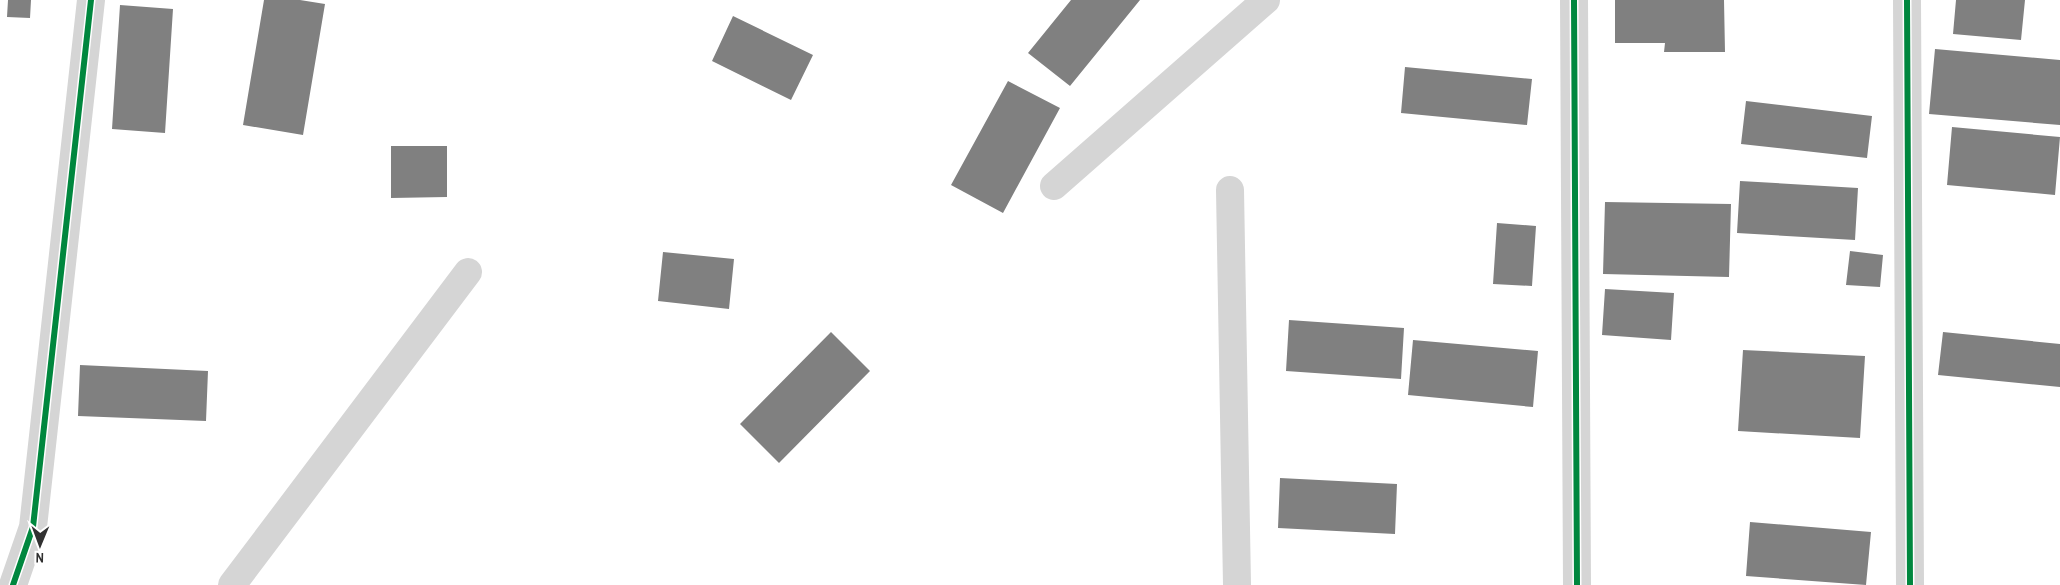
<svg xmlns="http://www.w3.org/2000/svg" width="2060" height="585" font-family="'Archivo Narrow',sans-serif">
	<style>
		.building { fill: #808080 }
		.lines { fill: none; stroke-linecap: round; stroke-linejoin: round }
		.street { stroke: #d5d5d5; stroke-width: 28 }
		.cycleway-casing { stroke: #fff; stroke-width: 9 }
		.cycleway { stroke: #00873e; stroke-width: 6 }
	</style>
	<rect width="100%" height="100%" fill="#fff"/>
	<path class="building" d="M8 0H31L30 18 7 17Z
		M264 0H300L325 4 303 135 243 125Z
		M1071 0H1140L1070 86 1028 53Z
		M1615 0H1724L1725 52H1664L1665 43H1615Z
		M1956 0H2025L2021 40 1953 34Z
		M120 5 173 9 165 133 112 129Z
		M733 16 813 55 791 100 712 61Z
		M1935 49 2060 60V125L1929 114Z
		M1405 67 1532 79 1527 125 1401 113Z
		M1008 81 1060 108 1003 213 951 185Z
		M1746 101 1872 116 1867 158 1741 144Z
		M1952 127 2060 137 2055 195 1947 185Z
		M391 146H447V197L391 198Z
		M1740 181 1858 188 1855 240 1737 233Z
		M1605 202 1731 204 1729 277 1603 274Z
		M1497 223 1536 226 1532 286 1493 284Z
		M1850 251 1883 255 1880 287 1846 285Z
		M663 252 734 259 729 309 658 301Z
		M1605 289 1674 293 1671 340 1602 335Z
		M1289 320 1404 328 1401 379 1286 371Z
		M831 332 870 371 779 463 740 424Z
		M1943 332 2060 344V387L1938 375Z
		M1413 340 1538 351 1533 407 1408 395Z
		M1743 350 1865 356 1860 438 1738 431Z
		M80 365 208 371 206 421 78 416Z
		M1280 478 1397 484 1395 534 1278 528Z
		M1750 522 1871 532 1866 585 1746 576Z"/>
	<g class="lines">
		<path class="street" d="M1574 0 1577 585
			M1907 0 1910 585
			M1054 186 1266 0
			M1230 190 1237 585
			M13 585 33 527 91 0
			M232 585 468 272"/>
		<defs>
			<path id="cycleway" d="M1574 0 1577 585
				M1907 0 1910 585
				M13 585 33 527 91 0"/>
		</defs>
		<use href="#cycleway" class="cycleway-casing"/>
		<use href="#cycleway" class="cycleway"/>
	</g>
	<g transform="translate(40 545) rotate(181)" stroke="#ffffff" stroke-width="4" paint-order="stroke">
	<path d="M0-4L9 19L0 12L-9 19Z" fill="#313131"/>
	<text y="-8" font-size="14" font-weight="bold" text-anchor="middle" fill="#313131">N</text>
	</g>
</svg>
